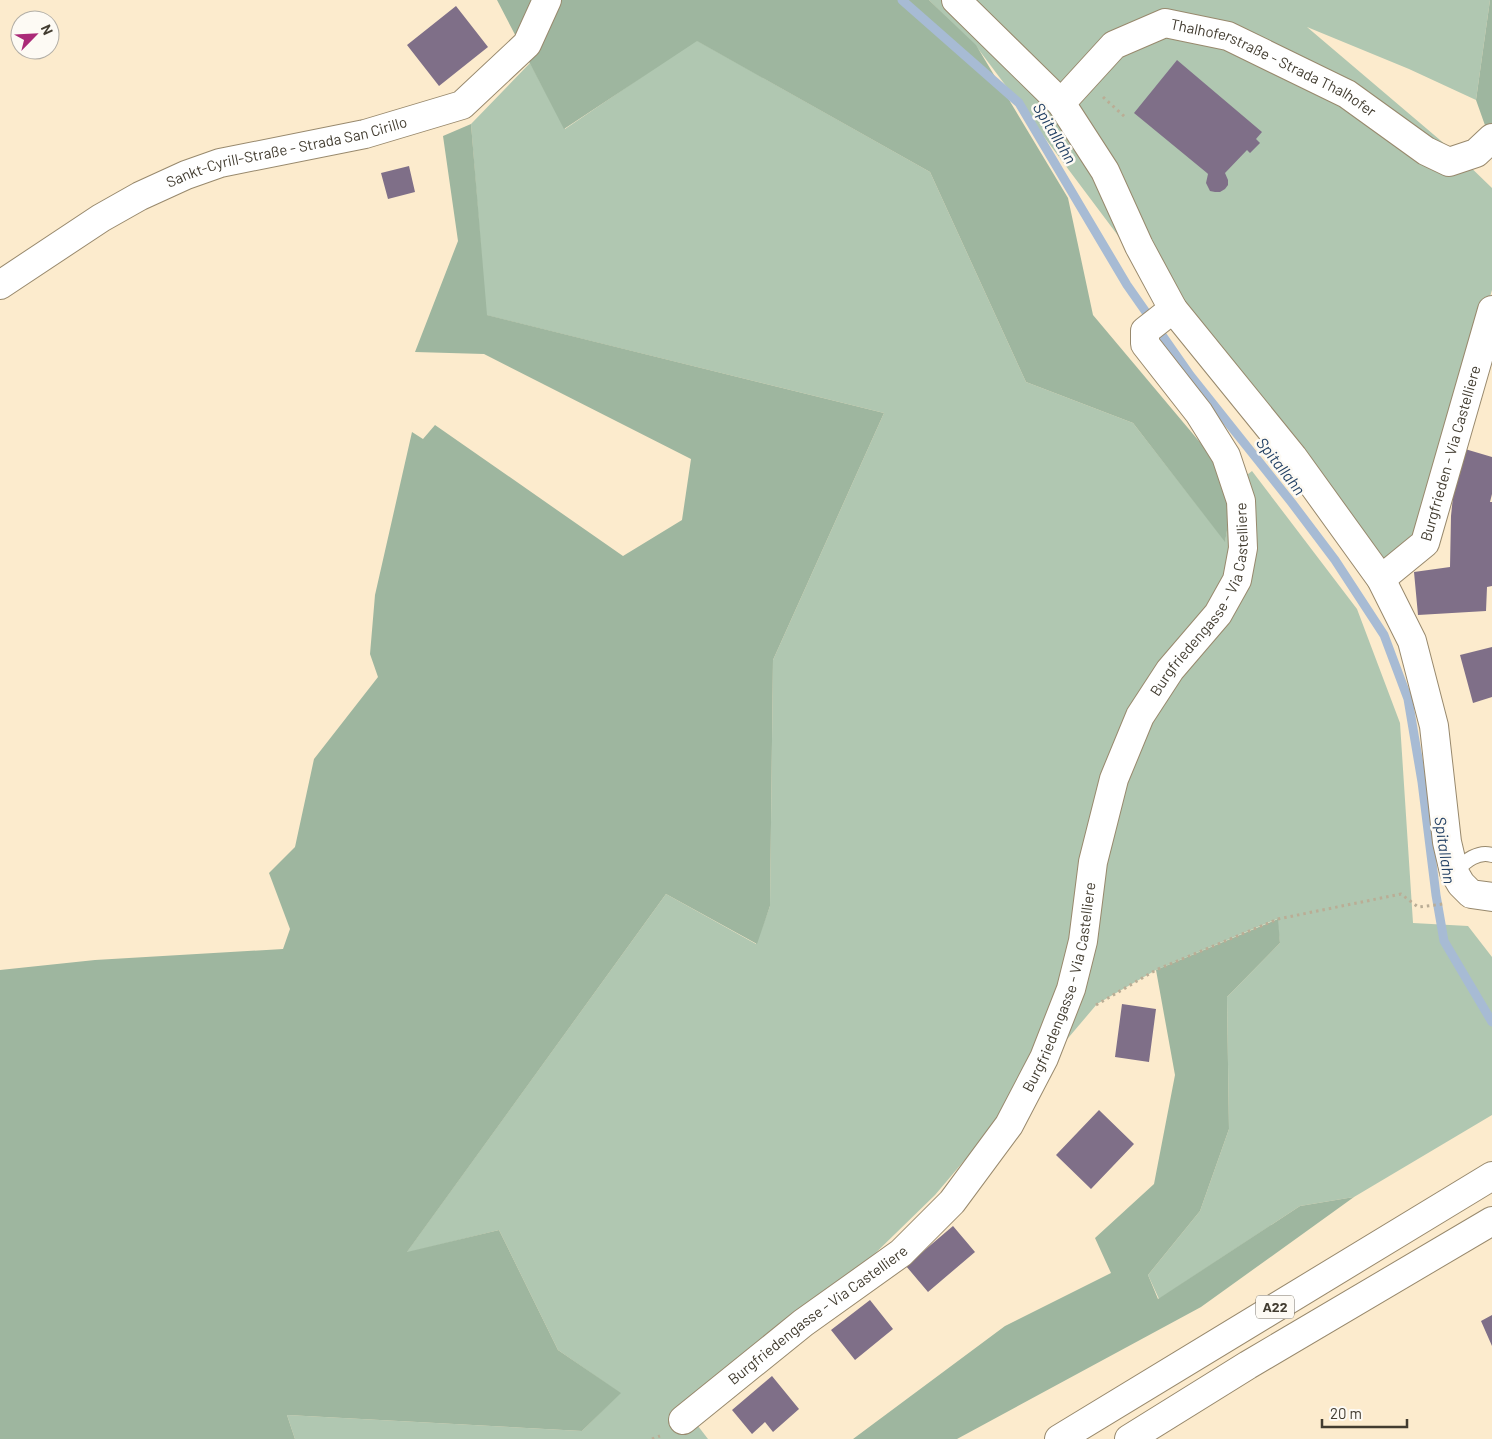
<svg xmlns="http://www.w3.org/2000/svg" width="1492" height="1439" font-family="Barlow,sans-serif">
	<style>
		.green { fill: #b0c7b1 }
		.forest { fill: #9eb69f }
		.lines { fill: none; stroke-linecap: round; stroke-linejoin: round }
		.stream { stroke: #a7bbd4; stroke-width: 9 }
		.building { fill: #7f6f88 }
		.lane-casing { stroke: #98896d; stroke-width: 16 }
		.street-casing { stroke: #98896d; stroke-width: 30 }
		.highway-casing { stroke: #98896d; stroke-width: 30 }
		.path { stroke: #baad95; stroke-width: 3; stroke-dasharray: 2.5 4; stroke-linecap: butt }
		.lane { stroke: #fff; stroke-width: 14 }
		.street { stroke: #fff; stroke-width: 28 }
		.highway { stroke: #fff; stroke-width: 28 }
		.labels { text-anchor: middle; stroke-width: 5; stroke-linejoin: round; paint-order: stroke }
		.shield { fill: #fdfaf4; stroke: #7a756b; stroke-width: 1 }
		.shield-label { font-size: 14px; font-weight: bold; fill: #423c30 }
		.street-label { font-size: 15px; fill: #423c30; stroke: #fdfaf4 }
		.water-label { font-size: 16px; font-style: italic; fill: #224064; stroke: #fdfaf4 }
	</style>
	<rect width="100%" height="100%" fill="#fcebcd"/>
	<path class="green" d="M929 0H1490L1476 100 1409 69 1307 27 1460 157 1492 188V290L1417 538 1381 579 1173 309 976 46Z
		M696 40 930 172 1026 382 1133 423 1225 541 1235 484 1252 471 1357 609 1400 723 1413 923 1468 926 1492 957V1115L1354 1197 1300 1206 1159 1299 1148 1275 1200 1211 1229 1129 1227 997 1280 943 1277 919 1156 970 1097 1004 935 1195 698 1426 708 1439H295L287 1415 582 1431 620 1393 558 1350 499 1230 406 1253 666 894 756 944 770 906 773 660 884 413 486 315 471 124 530 63 565 129Z"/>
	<path class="forest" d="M497 0H929L976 45 1068 198 1093 315 1235 484 1225 542 1133 423 1026 382 930 172 697 41 564 129Z
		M1490 0H1492V145L1476 100Z
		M471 124 487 315 884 413 773 660 770 906 757 944 666 894 407 1252 499 1230 558 1350 621 1393 582 1431 287 1415 295 1439H0V970L95 960 283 949 290 929 269 873 295 847 314 759 378 677 370 654 375 595 412 432 423 439 435 425 623 556 682 520 691 459 484 354 415 352 458 241 443 136Z
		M1278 919 1280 943 1227 997 1229 1129 1200 1211 1148 1275 1158 1299 1300 1206 1354 1197 1201 1307 957 1439H853L1005 1326 1111 1273 1095 1238 1154 1184 1175 1075 1156 970Z"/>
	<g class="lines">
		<path class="stream" d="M902 0 1019 103 1127 285 1190 375 1292 503 1335 560 1384 635 1408 699 1422 782 1436 895 1444 941 1492 1022"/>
	</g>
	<path class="building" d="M456 6 488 47 439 86 407 45Z
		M1177 60 1262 132 1256 139 1260 143 1250 153 1247 150 1225 173 1228 180V185L1225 189 1220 192H1215L1210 191 1206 183 1208 174 1207 173 1134 113Z
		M409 166 415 192 388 199 381 173Z
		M1465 449 1492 457V494L1490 502H1492V586L1487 587 1486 611 1418 615 1414 572 1450 567 1451 516 1454 487Z
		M1492 647V697L1473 703 1460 655Z
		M1122 1004 1156 1009 1149 1062 1115 1057Z
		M1099 1110 1134 1144 1091 1189 1056 1155Z
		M953 1226 975 1252 928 1292 906 1266Z
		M870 1300 893 1329 855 1360 831 1330Z
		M1492 1315V1346L1481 1321Z
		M772 1376 799 1409 773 1432 765 1422 752 1434 732 1410Z"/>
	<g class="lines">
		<defs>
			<path id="lane" d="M1454 872C1464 863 1477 850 1492 855"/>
			<g id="street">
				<path d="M956 0 1061 103 1105 171 1139 246 1173 309 1293 457 1381 579 1412 641 1434 726 1447 842 1454 872 1461 884 1471 894 1492 897"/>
				<path id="s1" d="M1061 103 1114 45 1165 23 1228 36 1347 94 1426 151 1449 162 1476 153 1492 138"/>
				<path id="s2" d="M0 285 101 218 140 196 186 175 220 163 365 134 462 105 527 44 547 0"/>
				<path id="s3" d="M1381 579 1425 543 1492 310"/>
				<path id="s4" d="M683 1420 803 1323 901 1253 952 1202 1009 1125 1044 1058 1071 989 1083 941 1093 862 1114 779 1140 716 1170 670 1218 614 1237 580 1243 548 1241 501 1226 456 1199 413 1145 344V331L1173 309"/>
			</g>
			<path id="highway" d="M1059 1439 1492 1176
				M1129 1439 1248 1365 1492 1221"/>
		</defs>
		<use href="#lane" class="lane-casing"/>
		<use href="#street" class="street-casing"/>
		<use href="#highway" class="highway-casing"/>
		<path class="path" d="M1103 97 1125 117
			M1096 1005 1156 970 1278 919 1401 894 1418 907 1443 904
			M652 1439 660 1436"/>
		<use href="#lane" class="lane"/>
		<use href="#street" class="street"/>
		<use href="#highway" class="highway"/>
	</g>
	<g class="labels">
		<rect class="shield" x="1256" y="1295.5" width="38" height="23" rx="4"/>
		<g class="shield-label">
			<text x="1275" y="1312">A22</text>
		</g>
		<g class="street-label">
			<text dy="5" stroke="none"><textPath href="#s1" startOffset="252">Thalhoferstraße - Strada Thalhofer</textPath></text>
			<text dy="5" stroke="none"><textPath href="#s2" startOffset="320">Sankt-Cyrill-Straße - Strada San Cirillo</textPath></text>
			<text dy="5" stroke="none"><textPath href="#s3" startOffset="150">Burgfrieden - Via Castelliere</textPath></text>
			<text dy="5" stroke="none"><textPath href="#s4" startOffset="1011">Burgfriedengasse - Via Castelliere</textPath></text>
			<text dy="5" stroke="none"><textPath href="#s4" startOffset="591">Burgfriedengasse - Via Castelliere</textPath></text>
			<text dy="5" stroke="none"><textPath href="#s4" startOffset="171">Burgfriedengasse - Via Castelliere</textPath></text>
		</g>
		<g class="water-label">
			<text transform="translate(1055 133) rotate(59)" y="6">Spitallahn</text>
			<text transform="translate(1281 466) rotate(52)" y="6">Spitallahn</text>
			<text transform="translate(1445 850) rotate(82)" y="6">Spitallahn</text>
		</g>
	</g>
	<g transform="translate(35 35) rotate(66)"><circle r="24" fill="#fdfaf4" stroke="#b2aea6"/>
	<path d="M0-4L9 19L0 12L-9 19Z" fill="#ab2a77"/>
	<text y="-8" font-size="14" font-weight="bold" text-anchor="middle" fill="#423c30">N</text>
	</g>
	<path d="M1322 1419v8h85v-8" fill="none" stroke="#423c30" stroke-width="2.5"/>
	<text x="1330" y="1419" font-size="15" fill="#423c30" stroke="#fdfaf4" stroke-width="4" paint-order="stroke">20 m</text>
</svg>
